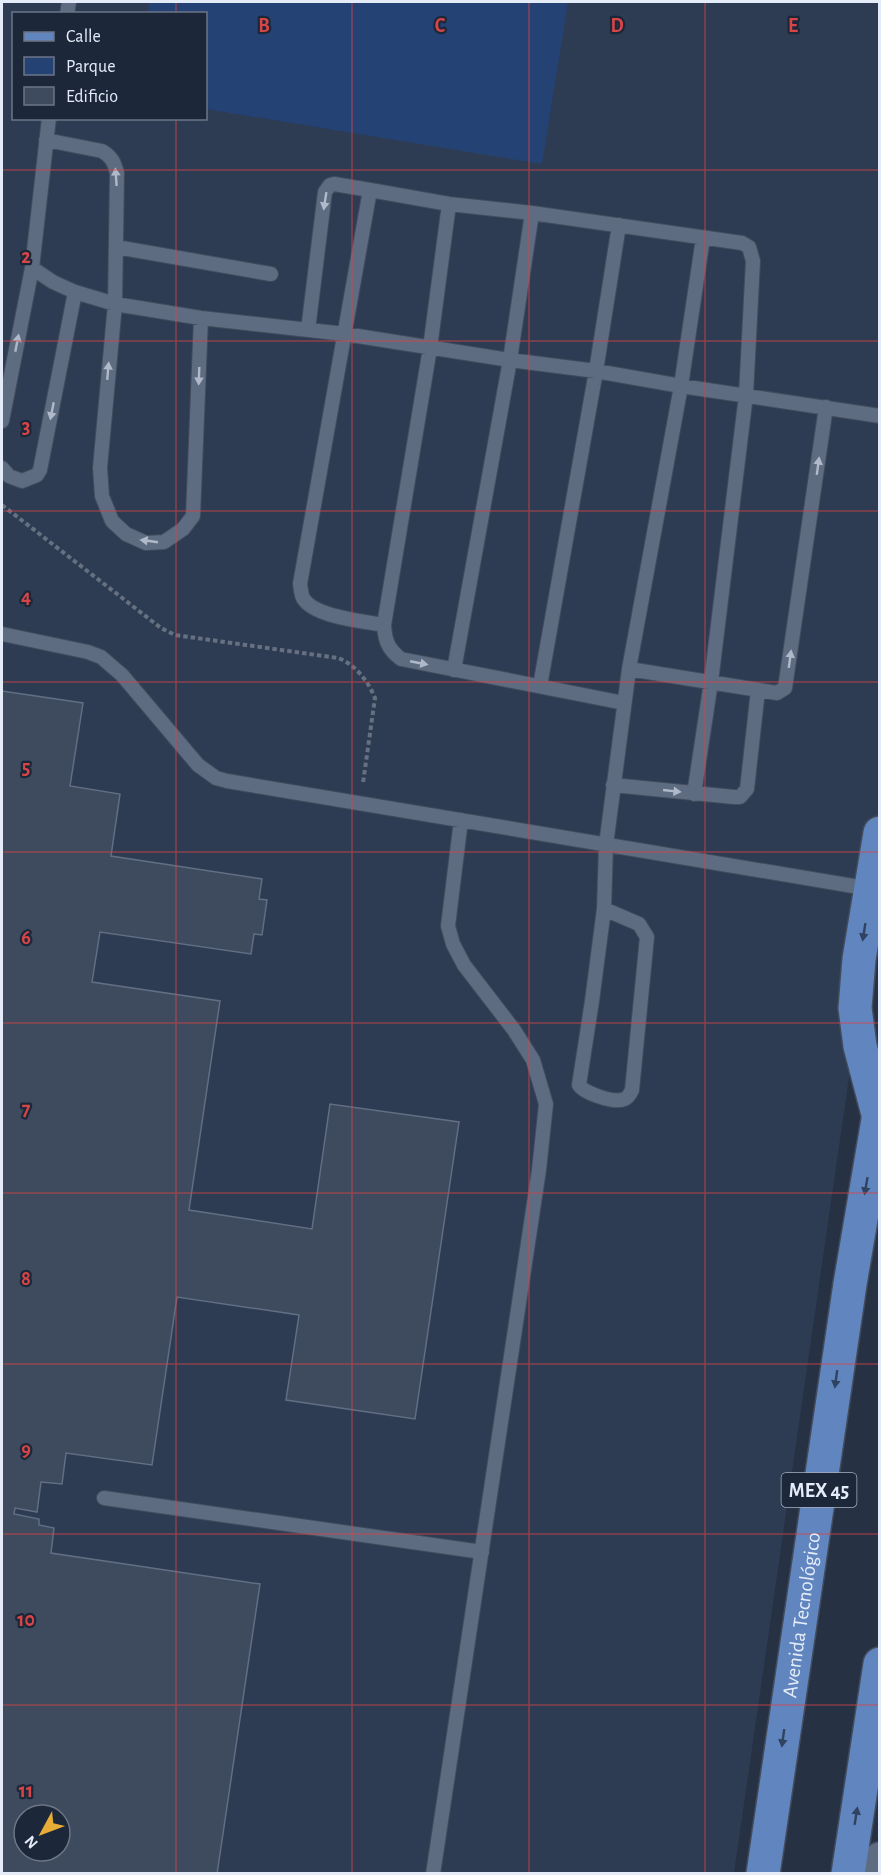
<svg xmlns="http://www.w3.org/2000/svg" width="881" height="1875" font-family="'Alegreya Sans',sans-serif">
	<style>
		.built { fill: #2d3c53; fill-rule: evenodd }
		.green { fill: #244374 }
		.building { fill: #3e4a5e; stroke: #616e83; stroke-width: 1.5; fill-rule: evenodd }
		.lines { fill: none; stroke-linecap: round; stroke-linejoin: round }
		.lane-casing { stroke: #424c5c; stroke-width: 16 }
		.secondary-casing { stroke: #424c5c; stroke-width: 36 }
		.primary-casing { stroke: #424c5c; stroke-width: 36 }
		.path { stroke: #667081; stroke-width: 4; stroke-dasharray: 4.5 3; stroke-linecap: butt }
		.lane { stroke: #5e6c81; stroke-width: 14 }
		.secondary { stroke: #5e6c81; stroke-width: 33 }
		.primary { stroke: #6085bf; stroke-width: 33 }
		.oneway { fill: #afb9c9 }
		.oneway2 { fill: #304361 }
		.grid { fill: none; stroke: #d84547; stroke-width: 1.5; stroke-opacity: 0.55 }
		.labels { text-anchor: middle; stroke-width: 4.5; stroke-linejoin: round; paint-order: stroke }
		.shield { fill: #1c2739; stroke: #a9b1bf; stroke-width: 1.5 }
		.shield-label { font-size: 20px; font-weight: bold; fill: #e5ecf9 }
		.street-label { font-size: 21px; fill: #e5ecf9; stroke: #1c2739 }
		.grid-label { font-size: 20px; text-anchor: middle; font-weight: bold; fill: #d84547; stroke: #1c2739; stroke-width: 4.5; stroke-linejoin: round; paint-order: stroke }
	</style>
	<rect width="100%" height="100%" fill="#263144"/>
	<path class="built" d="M2 2H879V870L734 1873 2 1874ZM14 14H206V118H14ZM24 1815H60V1851H24Z"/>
	<path class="green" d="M149 2H568L542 164 206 109V14L148 13Z"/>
	<path class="building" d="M2 691 83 703 70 786 120 794 111 856 262 879 259 899 267 900 262 935 254 934 251 954 100 932 92 982 220 1001 189 1210 312 1229 330 1104 459 1122 415 1419 286 1400 299 1315 177 1297 152 1465 66 1453 62 1484 41 1482 37 1512 15 1508 14 1514 39 1519V1525L54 1528 51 1553 260 1584 217 1874H2ZM24 1815H60V1851H24Z"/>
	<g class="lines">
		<defs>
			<path id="lane" d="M67 14 69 2
				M49 118 32 268 53 282 75 292 115 304 201 318 345 334 510 360 596 371 681 386 880 416
				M46 140 102 151C112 157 114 162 117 173L115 304 100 468 102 496 112 521 126 534 146 543 164 542 183 529 193 516 201 318
				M449 204 430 348 384 625C385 641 388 649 401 659L624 703
				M116 247 271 274
				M308 330 325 192 330 185 334 184 370 190
				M2 421 32 268
				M2 468 9 476 22 481 37 475 40 470 75 292
				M384 625C363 621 314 617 303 598 301 594 301 589 300 584L370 190 449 204 532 213 742 243 749 247 753 261 746 395 711 682 694 794
				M2 634 88 652 101 657 122 675 198 765 216 778 227 781 871 889
				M629 669 777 693 785 688 826 407
				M454 670 510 360 532 213
				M540 686 596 371 619 225
				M613 785 734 797H740L747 789 758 690
				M604 909 639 924 647 937 632 1090C629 1096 627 1099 621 1100 611 1102 584 1093 579 1085L592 1001 604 909 606 845 629 669 681 386 703 238
				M104 1498 482 1552
				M433 1874 539 1170 546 1104 533 1060 514 1030 464 965 453 944 448 926 461 820"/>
			<path id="secondary" d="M877 1874 880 1859"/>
			<g id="primary">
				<path d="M878 1114 860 1046 855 1008 859 959 880 833"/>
				<path id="s1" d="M763 1874 850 1284 880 1108"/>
				<path d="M848 1874 880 1664"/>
			</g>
		</defs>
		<use href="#lane" class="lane-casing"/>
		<use href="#secondary" class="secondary-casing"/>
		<use href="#primary" class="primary-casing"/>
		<path class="path" d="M2 505 161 628 175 635 338 658C355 664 368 681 375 698L363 783"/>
		<use href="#lane" class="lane"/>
		<use href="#secondary" class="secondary"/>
		<use href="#primary" class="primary"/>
	</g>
	<defs><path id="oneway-solid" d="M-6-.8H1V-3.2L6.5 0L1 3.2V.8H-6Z" transform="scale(1.5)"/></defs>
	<g class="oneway">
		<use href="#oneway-solid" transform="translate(116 177) rotate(-94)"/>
		<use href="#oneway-solid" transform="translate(325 201) rotate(99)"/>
		<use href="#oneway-solid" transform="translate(17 343) rotate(-79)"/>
		<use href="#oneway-solid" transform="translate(108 371) rotate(-85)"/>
		<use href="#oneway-solid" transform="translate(199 376) rotate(92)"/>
		<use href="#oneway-solid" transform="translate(52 411) rotate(101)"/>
		<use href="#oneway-solid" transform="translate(818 466) rotate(-82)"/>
		<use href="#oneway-solid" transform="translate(149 541) rotate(-172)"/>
		<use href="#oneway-solid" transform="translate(790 659) rotate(-82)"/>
		<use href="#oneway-solid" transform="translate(419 663) rotate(11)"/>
		<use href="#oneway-solid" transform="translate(672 791) rotate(6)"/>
	</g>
	<g class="oneway2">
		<use href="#oneway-solid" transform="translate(864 932) rotate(99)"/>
		<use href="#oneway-solid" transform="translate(866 1186) rotate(100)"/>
		<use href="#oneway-solid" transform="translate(836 1379) rotate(98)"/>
		<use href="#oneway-solid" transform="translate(783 1738) rotate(98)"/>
		<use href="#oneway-solid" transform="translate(856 1816) rotate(-81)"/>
	</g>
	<path class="grid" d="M176 2V14M352 2V1874M529 2V1874M705 2V1874M176 118V1874M2 170H880M2 341H880M2 511H880M2 682H880M2 852H880M2 1023H880M2 1193H880M2 1364H880M2 1534H880M2 1705H880"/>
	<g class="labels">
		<rect class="shield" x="781.5" y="1473" width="75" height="34" rx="4.5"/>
		<g class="shield-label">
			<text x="819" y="1497">MEX 45</text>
		</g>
		<g class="street-label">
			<text dy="7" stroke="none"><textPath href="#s1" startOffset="262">Avenida Tecnológico</textPath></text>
		</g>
	</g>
	<g class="grid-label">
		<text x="264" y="32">B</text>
		<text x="440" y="32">C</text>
		<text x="617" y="32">D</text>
		<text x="793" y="32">E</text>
		<text x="26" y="263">2</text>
		<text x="26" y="433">3</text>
		<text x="26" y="603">4</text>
		<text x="26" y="774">5</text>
		<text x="26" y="944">6</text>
		<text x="26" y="1115">7</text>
		<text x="26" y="1285">8</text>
		<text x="26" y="1456">9</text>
		<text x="26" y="1626">10</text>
		<text x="26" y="1797">11</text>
	</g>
	<rect width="881" height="1875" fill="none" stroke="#e5ecf9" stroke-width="6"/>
	<rect x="12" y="12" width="195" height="108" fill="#1c2739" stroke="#6c7686" stroke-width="1.5"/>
	<rect x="24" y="32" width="30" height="9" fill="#6085bf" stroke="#6c7686" stroke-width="1.5"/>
	<text x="66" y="42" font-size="18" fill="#e5ecf9">Calle</text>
	<rect x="24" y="57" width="30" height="18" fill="#244374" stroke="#6c7686" stroke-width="1.5"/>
	<text x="66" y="72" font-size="18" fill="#e5ecf9">Parque</text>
	<rect x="24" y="87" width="30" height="18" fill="#3e4a5e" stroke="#6c7686" stroke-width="1.5"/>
	<text x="66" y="102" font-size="18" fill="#e5ecf9">Edificio</text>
	<g transform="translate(42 1833) rotate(229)"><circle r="28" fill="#1c2739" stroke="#6c7686" stroke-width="1.5"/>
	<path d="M0-4.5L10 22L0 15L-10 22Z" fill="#e7ac37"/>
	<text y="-9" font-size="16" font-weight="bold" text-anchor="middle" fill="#e5ecf9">N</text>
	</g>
</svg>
